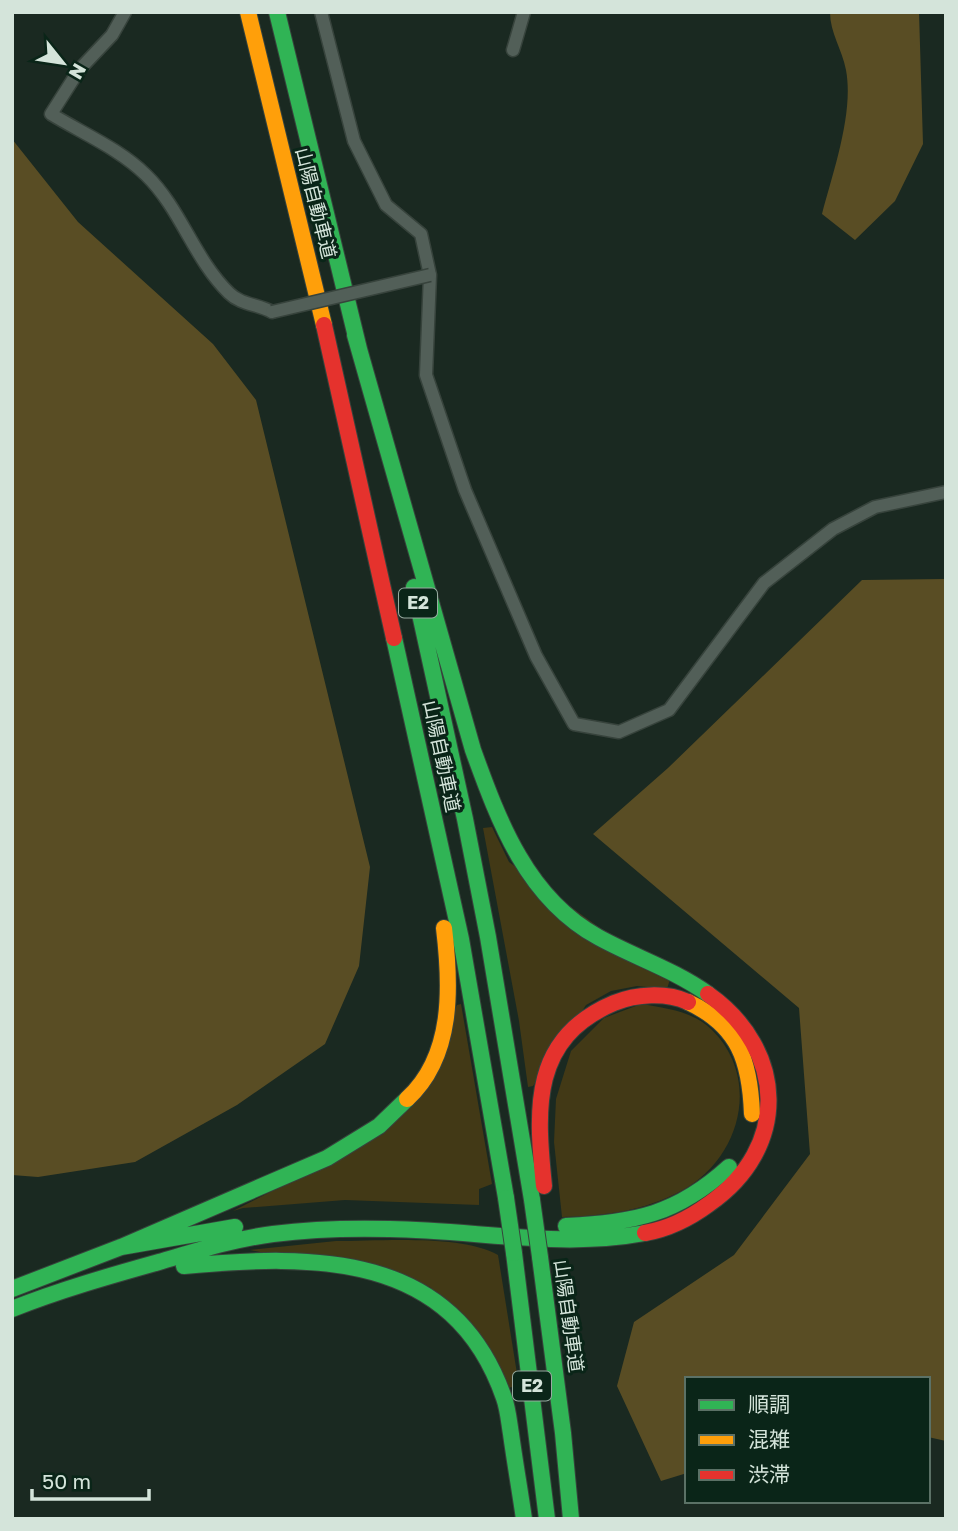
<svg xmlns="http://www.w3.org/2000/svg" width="958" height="1531" font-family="'Golos Text','Noto Sans JP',sans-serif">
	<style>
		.green { fill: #423916 }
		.forest { fill: #594d24 }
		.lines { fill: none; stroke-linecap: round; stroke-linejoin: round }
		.street-casing { stroke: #37433c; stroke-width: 15 }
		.fast-casing { stroke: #37433c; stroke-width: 18 }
		.slow-casing { stroke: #37433c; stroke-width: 18 }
		.jam-casing { stroke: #37433c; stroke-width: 18 }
		.street { stroke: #525f58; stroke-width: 12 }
		.fast { stroke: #30b455; stroke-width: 16 }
		.slow { stroke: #ff9f0a; stroke-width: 16 }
		.jam { stroke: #e5322d; stroke-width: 16 }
		.street-bridge-casing { stroke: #37433c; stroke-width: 15; stroke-linecap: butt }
		.fast-bridge-casing { stroke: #37433c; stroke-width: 18; stroke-linecap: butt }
		.street-bridge { stroke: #525f58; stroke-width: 12 }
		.fast-bridge { stroke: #30b455; stroke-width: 16 }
		.labels { text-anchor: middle; stroke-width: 6; stroke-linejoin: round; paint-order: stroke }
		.shield { fill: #0a2518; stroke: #97aba0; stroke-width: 2 }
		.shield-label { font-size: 18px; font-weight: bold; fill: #d4e4da }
		.street-label { font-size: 19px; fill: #d4e4da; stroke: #0a2518 }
	</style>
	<rect width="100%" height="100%" fill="#1a2921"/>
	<path class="green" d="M492 827 509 862 670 979 667 989 637 986 611 991 586 1005 533 1086 528 1087 519 1021 483 828Z
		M461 1004 492 1184 479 1189V1205L345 1200 243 1208 233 1211 383 1134 457 1005Z
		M641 1004C665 1008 692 1011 711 1029 762 1078 741 1159 681 1191 644 1211 604 1216 562 1217L554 1142 556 1099 571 1051 604 1018Z
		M336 1241C380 1241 462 1234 498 1255L519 1386 506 1388 430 1287 250 1250Z"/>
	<path class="forest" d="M830 12H919L923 144 895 201 855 240 822 214C833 172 854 113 846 70 842 49 830 33 830 12Z
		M12 139 78 222 213 344 256 400 370 867 359 966 325 1044 237 1105 135 1162 38 1177 12 1175Z
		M946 579V1441L928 1437V1379H687V1473L661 1481 617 1386 634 1322 734 1255 810 1154 799 1008 593 834 668 768 862 580Z"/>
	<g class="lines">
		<defs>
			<path id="street" d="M125 12 112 35 79 70 51 114C82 133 120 149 146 175 181 209 194 259 229 293 241 305 258 304 272 312
				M321 12 354 141 386 205 421 234 430 275 426 375 465 490 536 656 574 724 619 732 669 710 764 583 833 529 875 507 946 492
				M513 50 524 12"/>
			<path id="fast" d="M277 12 359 349
				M355 335 473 750C499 822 527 898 598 937 634 957 675 970 708 994
				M414 587 465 819 488 937 532 1200
				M394 638 461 939 506 1198
				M566 1226C636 1222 676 1215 729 1167
				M121 1247 235 1227
				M514 1253 547 1519
				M540 1257 563 1433 571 1519
				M184 1266C313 1254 453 1251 504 1398 508 1409 509 1422 511 1434 515 1463 520 1491 524 1519
				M12 1289 121 1247 327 1158 379 1126 407 1099
				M12 1309C60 1290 109 1276 159 1262 197 1251 234 1239 273 1234 312 1229 351 1228 390 1229 476 1230 560 1249 645 1233"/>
			<path id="slow" d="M248 12 324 325
				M688 1002C739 1026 750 1061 752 1114
				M407 1099C454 1056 451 986 444 928"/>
			<path id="jam" d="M324 325 394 638
				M544 1186C536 1108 531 1038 614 1003 636 994 666 992 688 1002
				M645 1233C668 1229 690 1218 709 1204 790 1148 787 1050 708 994"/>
		</defs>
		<use href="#street" class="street-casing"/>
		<use href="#fast" class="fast-casing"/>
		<use href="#slow" class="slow-casing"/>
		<use href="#jam" class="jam-casing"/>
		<use href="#street" class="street"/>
		<use href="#fast" class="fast"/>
		<use href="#slow" class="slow"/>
		<use href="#jam" class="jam"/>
		<defs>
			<path id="street-bridge" d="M272 312 430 275"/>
			<path id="fast-bridge" d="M506 1198 514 1253
				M532 1200 540 1257"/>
		</defs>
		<use href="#street-bridge" class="street-bridge-casing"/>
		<use href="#fast-bridge" class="fast-bridge-casing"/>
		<use href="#street-bridge" class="street-bridge"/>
		<use href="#fast-bridge" class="fast-bridge"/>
	</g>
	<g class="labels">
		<g class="shield">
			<rect x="399" y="588.5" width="38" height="29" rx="5"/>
			<rect x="513" y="1371.5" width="38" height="29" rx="5"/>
		</g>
		<g class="shield-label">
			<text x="418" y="609">E2</text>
			<text x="532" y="1392">E2</text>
		</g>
		<g class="street-label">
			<text transform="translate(316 203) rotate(76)" y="7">山陽自動車道</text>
			<text transform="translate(442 756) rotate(78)" y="7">山陽自動車道</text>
			<text transform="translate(569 1316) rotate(82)" y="7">山陽自動車道</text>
		</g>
	</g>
	<rect width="958" height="1531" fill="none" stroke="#d4e4da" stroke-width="28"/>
	<rect x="685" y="1377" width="245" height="126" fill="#0a2518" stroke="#5b7166" stroke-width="2"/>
	<rect x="699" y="1400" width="35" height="10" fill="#30b455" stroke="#5b7166" stroke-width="2"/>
	<text x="748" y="1412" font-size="21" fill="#d4e4da">順調</text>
	<rect x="699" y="1435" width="35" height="10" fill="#ff9f0a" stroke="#5b7166" stroke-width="2"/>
	<text x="748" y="1447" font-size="21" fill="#d4e4da">混雑</text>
	<rect x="699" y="1470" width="35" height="10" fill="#e5322d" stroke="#5b7166" stroke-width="2"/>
	<text x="748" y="1482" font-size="21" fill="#d4e4da">渋滞</text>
	<g transform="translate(63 63) rotate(120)" stroke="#0a2518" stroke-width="5" paint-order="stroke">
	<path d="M0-5L12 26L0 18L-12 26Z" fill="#d4e4da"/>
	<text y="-10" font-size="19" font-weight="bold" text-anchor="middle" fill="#d4e4da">N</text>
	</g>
	<path d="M32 1489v10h117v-10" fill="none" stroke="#d4e4da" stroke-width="3.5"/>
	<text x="42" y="1489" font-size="21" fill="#d4e4da" stroke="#0a2518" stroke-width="5" paint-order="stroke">50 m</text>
</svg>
